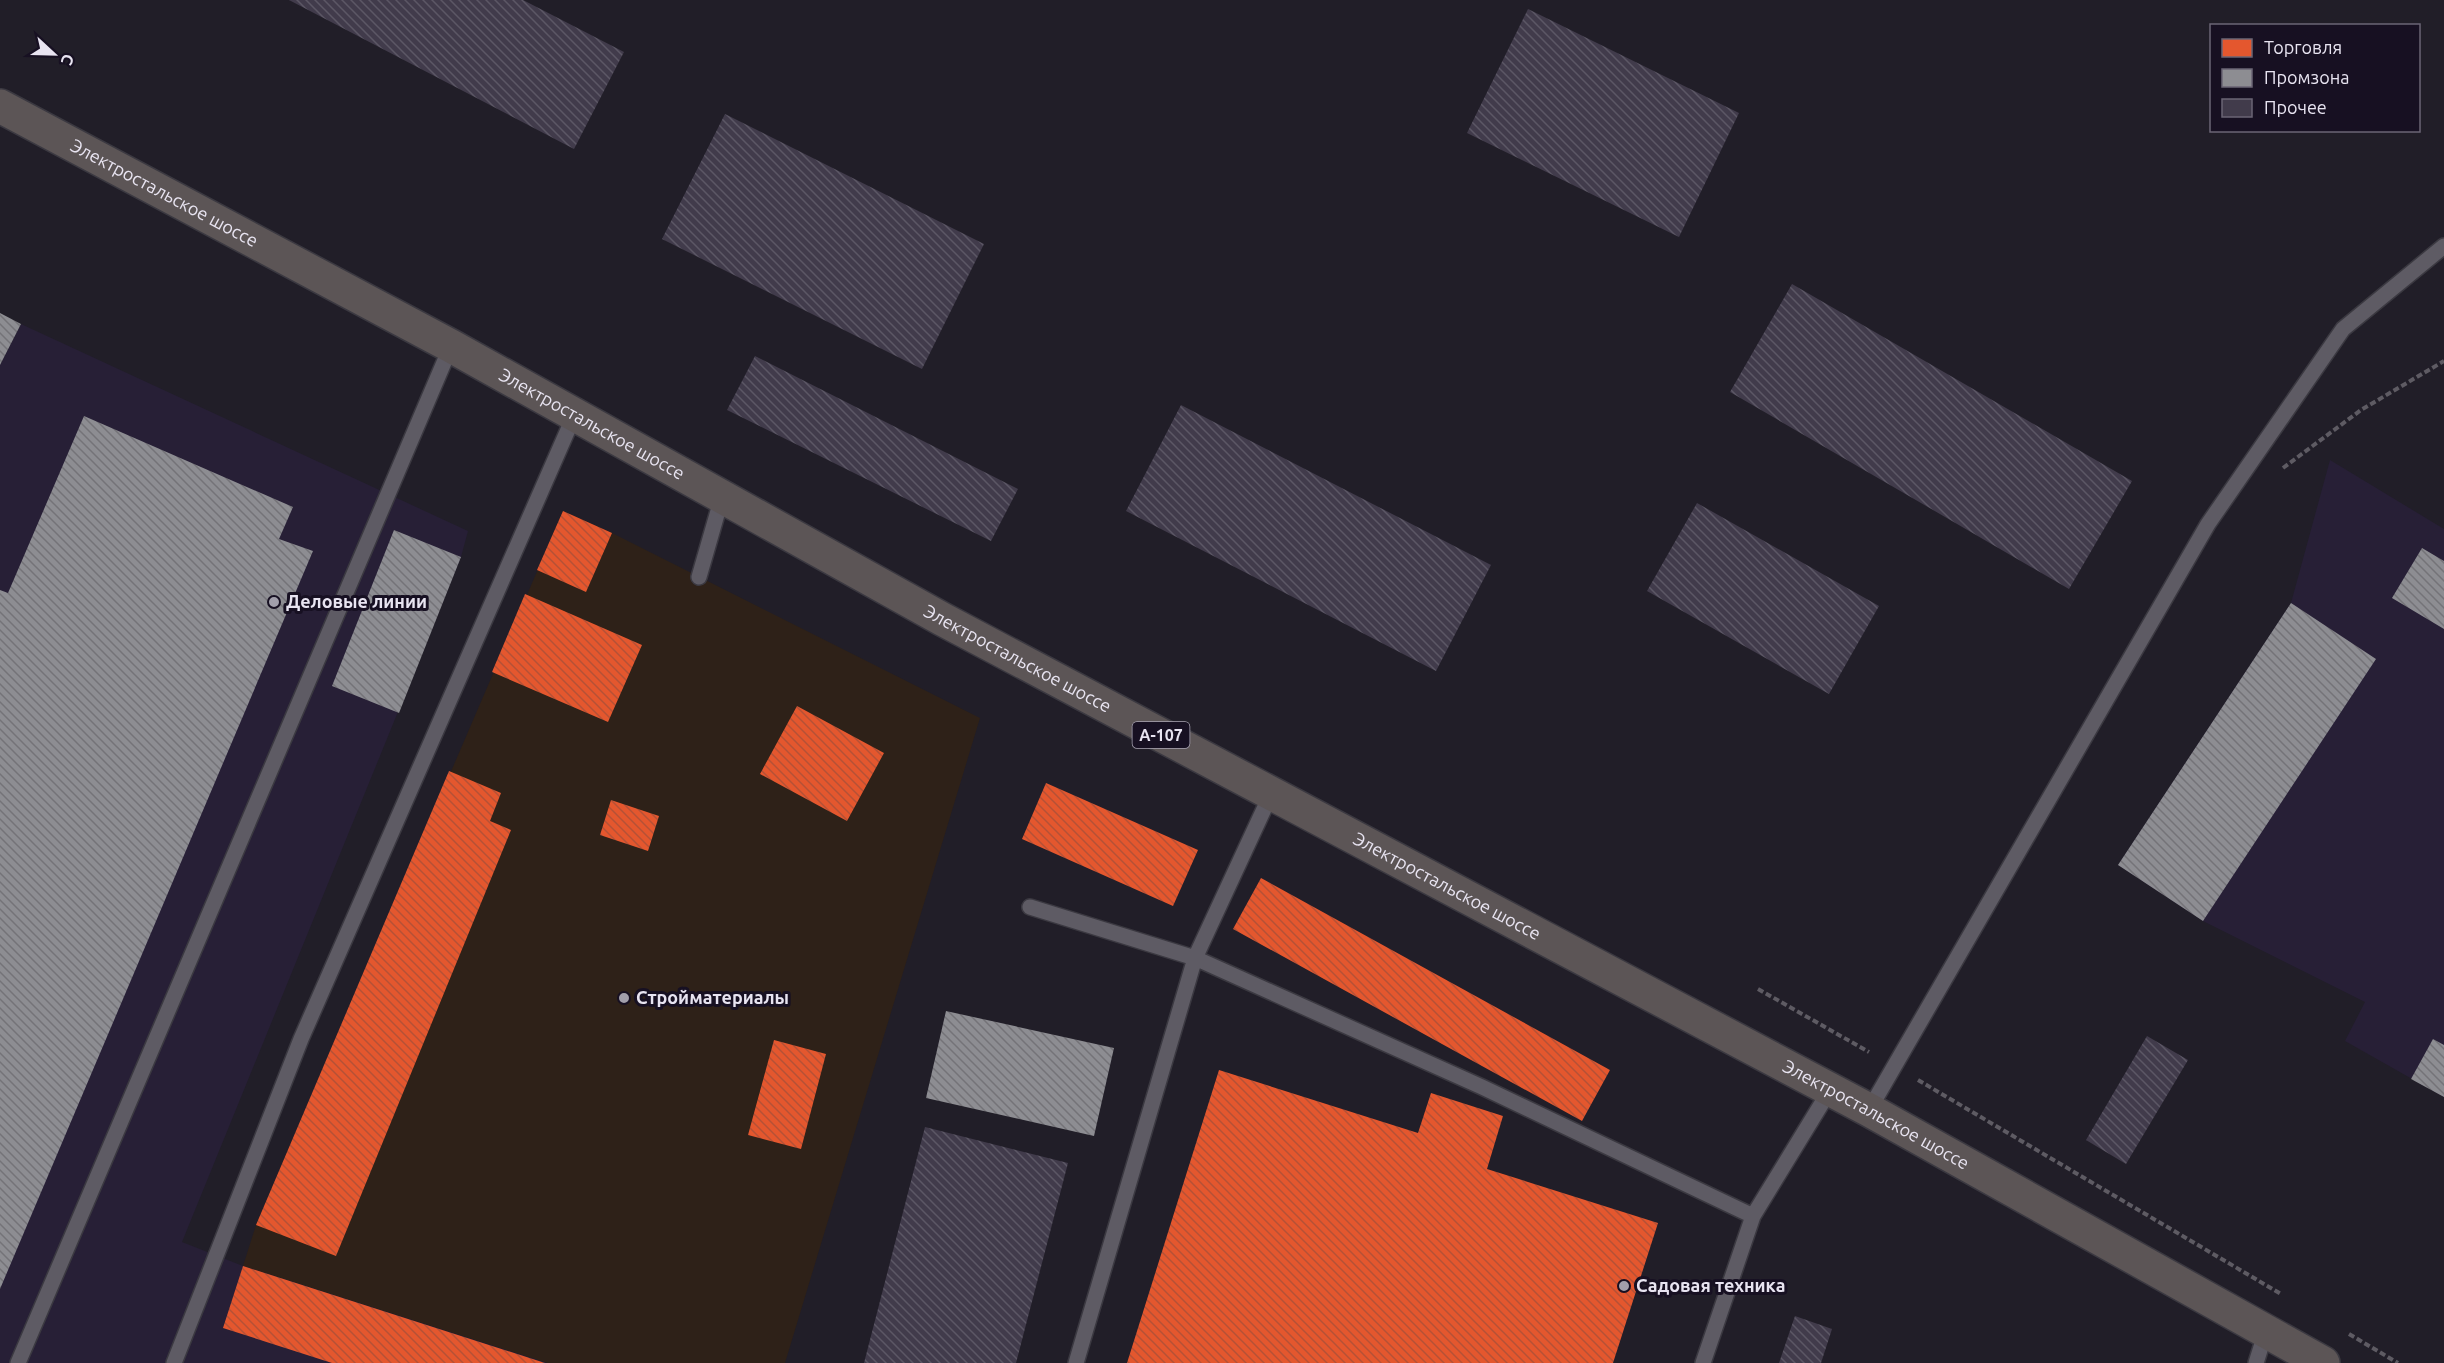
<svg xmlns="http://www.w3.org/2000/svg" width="2444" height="1363" font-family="Ubuntu,sans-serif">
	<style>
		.commercial { fill: #2e2118 }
		.built { fill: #271f36 }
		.shops { fill: url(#shops-back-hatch) }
		.industry { fill: url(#industry-back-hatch) }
		.building { fill: url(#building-back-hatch) }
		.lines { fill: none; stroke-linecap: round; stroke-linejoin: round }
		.lane-casing { stroke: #3b3941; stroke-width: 18 }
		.primary-casing { stroke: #3b3941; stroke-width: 36 }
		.path { stroke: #5e5b63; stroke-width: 4; stroke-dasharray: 6 3; stroke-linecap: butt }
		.lane { stroke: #5e5b64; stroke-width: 15 }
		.primary { stroke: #5c5556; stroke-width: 33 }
		.poi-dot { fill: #a29fab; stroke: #171022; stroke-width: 2 }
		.labels { text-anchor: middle; stroke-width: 6; stroke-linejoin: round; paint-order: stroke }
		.shield { fill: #171022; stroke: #a9a4b3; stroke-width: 1.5 }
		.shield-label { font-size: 16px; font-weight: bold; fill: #e8e4f1 }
		.street-label { font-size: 18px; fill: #e8e4f1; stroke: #171022 }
		.poi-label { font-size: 18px; font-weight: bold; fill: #e8e4f1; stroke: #171022; text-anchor: start }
	</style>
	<defs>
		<pattern id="shops-back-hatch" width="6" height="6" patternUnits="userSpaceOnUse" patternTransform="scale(1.5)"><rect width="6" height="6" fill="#e4572e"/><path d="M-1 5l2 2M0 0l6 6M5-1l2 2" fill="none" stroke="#b55136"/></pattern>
		<pattern id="industry-back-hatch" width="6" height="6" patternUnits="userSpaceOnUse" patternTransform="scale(1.5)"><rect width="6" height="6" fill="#8d8d92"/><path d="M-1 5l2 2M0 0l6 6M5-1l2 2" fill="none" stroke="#747378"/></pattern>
		<pattern id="building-back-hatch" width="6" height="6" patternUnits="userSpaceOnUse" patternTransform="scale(1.5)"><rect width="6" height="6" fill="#413b4b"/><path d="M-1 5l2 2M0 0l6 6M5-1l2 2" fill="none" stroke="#5c5765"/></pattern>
	</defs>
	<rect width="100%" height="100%" fill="#211e28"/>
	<path class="commercial" d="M563 511 612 533 980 718 785 1363H547L243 1266 256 1225Z"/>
	<path class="built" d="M21 324 468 531 461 557 182 1242 243 1266 547 1363H0V365Z
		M2330 460 2444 529V1097L2345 1041 2365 1002 2203 921 2118 865 2291 603Z"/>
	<path class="shops" d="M563 511 612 533 586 592 537 570Z
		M525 594 642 645 608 722 492 672Z
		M797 706 884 753 847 821 760 774Z
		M449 771 501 793 490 821 511 830 336 1256 256 1225Z
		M1046 783 1198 850 1173 906 1022 839Z
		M611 800 659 816 648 851 600 835Z
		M1261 878 1610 1070 1582 1121 1233 929Z
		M774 1040 826 1054 801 1149 748 1135Z
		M1219 1070 1418 1133 1431 1093 1503 1116 1487 1169 1658 1223 1613 1363H1127Z
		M243 1266 545 1363H332L223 1328Z"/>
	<path class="industry" d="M0 313 21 324 0 365Z
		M84 416 293 507 279 539 313 551 0 1289V590L8 593Z
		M394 530 461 557 399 713 332 686Z
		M2422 548 2444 561V629L2392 598Z
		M2291 603 2376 659 2203 921 2118 865Z
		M946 1011 1114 1048 1094 1136 926 1098Z
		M2433 1039 2444 1045V1097L2411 1079Z"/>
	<path class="building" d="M289 0H523L624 52 574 149Z
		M1528 9 1739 113 1679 237 1467 133Z
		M725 114 984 244 922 369 662 239Z
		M1792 284 2132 481 2069 589 1730 392Z
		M755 356 1018 489 991 541 727 410Z
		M1181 405 1491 565 1436 671 1126 511Z
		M1697 503 1879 606 1829 694 1647 591Z
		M2147 1036 2188 1060 2126 1164 2086 1140Z
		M925 1127 1068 1163 1016 1363H864Z
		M1795 1316 1832 1329 1821 1363H1779Z"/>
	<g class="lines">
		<defs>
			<path id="lane" d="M699 577 722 497
				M1030 907 1195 958 1482 1087 1753 1216
				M1869 1110 2208 524 2343 329 2444 246
				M18 1363 451 346
				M174 1363 301 1039 574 416
				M1076 1363 1195 958 1271 794
				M1703 1363 1753 1216 1830 1090
				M2256 1363 2266 1331"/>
			<g id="primary">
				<path id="s1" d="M0 106 451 346 942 619 1869 1110 2323 1363"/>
			</g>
		</defs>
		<use href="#lane" class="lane-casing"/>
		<use href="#primary" class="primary-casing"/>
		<path class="path" d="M2283 468 2361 410 2444 361
			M1758 989 1869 1052
			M1918 1080 2281 1294
			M2349 1334 2398 1363"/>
		<use href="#lane" class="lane"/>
		<use href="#primary" class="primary"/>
	</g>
	<g class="poi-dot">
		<circle cx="274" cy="602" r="6"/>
		<circle cx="624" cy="998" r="6"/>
		<circle cx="1624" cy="1286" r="6"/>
	</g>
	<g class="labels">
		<rect class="shield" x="1132.5" y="722" width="57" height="26" rx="4.5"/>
		<g class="shield-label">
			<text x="1161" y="741">А-107</text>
		</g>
		<g class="street-label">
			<text dy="6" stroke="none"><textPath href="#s1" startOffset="186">Электростальское шоссе</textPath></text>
			<text dy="6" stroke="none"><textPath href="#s1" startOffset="672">Электростальское шоссе</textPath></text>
			<text dy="6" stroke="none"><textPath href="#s1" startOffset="1158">Электростальское шоссе</textPath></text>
			<text dy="6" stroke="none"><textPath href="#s1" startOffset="1644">Электростальское шоссе</textPath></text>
			<text dy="6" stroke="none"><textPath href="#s1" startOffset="2130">Электростальское шоссе</textPath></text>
		</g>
		<g class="poi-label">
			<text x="286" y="608">Деловые линии</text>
			<text x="636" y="1004">Стройматериалы</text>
			<text x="1636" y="1292">Садовая техника</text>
		</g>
	</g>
	<rect x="2210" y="24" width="210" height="108" fill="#171022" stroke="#6b6575" stroke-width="1.5"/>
	<rect x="2222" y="39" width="30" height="18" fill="#e4572e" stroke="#6b6575" stroke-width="1.5"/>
	<text x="2264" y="54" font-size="18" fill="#e8e4f1">Торговля</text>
	<rect x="2222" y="69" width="30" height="18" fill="#8d8d92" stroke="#6b6575" stroke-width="1.5"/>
	<text x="2264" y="84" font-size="18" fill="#e8e4f1">Промзона</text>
	<rect x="2222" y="99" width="30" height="18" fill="#413b4b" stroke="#6b6575" stroke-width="1.5"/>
	<text x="2264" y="114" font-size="18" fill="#e8e4f1">Прочее</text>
	<g transform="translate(54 54) rotate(112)" stroke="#171022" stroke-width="4.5" paint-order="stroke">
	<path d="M0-4.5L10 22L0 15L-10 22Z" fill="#e8e4f1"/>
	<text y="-9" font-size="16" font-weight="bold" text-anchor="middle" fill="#e8e4f1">С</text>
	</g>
</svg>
